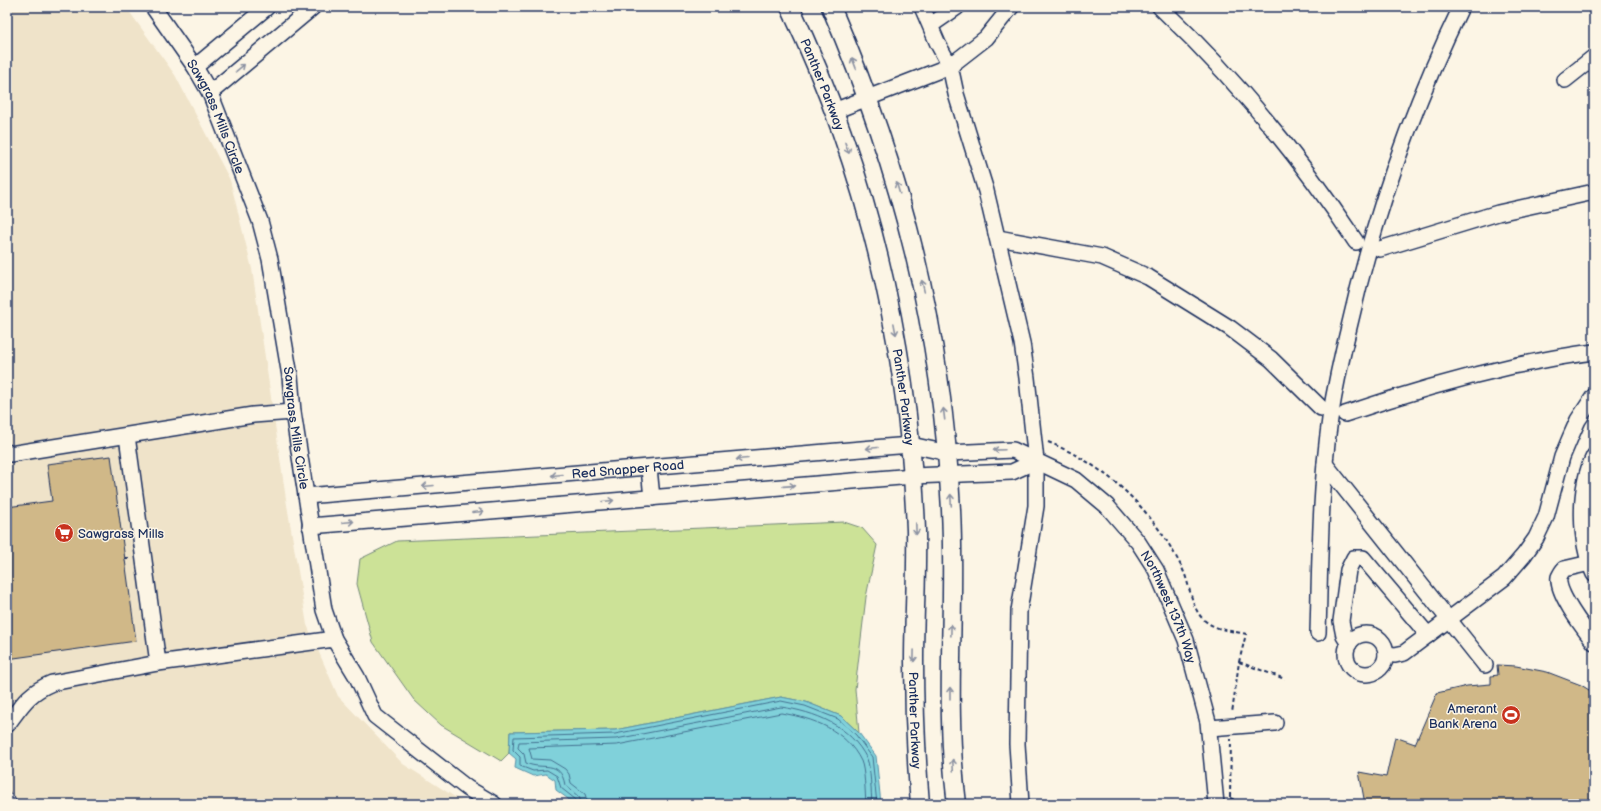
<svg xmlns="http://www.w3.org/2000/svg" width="1601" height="811" font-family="'Balsamiq Sans',sans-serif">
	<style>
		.built { fill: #efe3c9 }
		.green { fill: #cce297; stroke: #74887a }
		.water { fill: #80d1da; stroke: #5890a8 }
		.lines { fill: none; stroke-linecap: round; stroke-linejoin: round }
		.shore { stroke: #437090; stroke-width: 1 }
		.building { fill: #d0b888; stroke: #1b2f5e }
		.minor-casing { stroke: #1b2f5e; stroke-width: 18 }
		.major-casing { stroke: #1b2f5e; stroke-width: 21 }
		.path { stroke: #1b2f5e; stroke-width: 2; stroke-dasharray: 4 3; stroke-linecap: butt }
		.minor { stroke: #fcf5e5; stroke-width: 15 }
		.major { stroke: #fcf5e5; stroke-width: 18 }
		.oneway { stroke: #8c92a2 }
		.labels { text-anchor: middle; stroke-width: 3; stroke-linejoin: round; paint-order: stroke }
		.street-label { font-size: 13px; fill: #1b2f5e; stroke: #fcf5e5 }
		.poi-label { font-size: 13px; fill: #1b2f5e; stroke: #fcf5e5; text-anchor: start }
	</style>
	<rect width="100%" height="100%" fill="#fcf5e5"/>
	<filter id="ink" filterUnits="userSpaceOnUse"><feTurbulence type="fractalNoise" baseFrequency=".025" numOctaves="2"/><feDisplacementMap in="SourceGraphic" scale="8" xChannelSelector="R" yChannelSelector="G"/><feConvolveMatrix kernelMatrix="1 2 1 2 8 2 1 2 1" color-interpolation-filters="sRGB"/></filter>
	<g filter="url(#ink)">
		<path class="built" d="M7 7H126L175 75 230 180 252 269 286 499 307 625 338 696 403 764 466 804H7Z"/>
		<path class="green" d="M844 522 862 528 877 545 866 597 855 689 859 733 841 716 806 702 781 697 615 730 510 732 509 753 501 761 441 725 414 700 373 642 357 584 360 559 397 541Z"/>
		<path class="water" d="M781 697 806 702 841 716 859 733 876 756 881 804H575L556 790 555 780 546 774 533 776 515 768 516 759 509 753 510 732 615 730Z"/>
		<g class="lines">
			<path class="shore" d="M577 804 575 799 561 788 557 776 547 770 533 771 520 766V757L513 750 514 737 615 734 781 701 805 706 838 719 856 735 872 757 877 804
				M582 804 579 797 565 785C560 758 542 771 526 763L524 754 518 748 519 742 616 739 781 707C815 712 850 725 867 759 871 768 871 793 872 804
				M588 804 585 794 571 783 569 774 565 769 550 760 532 759 529 748 617 745 781 713C813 718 846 730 861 761 865 770 865 793 866 804"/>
		</g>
		<path class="building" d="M111 456 136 641 7 659V507L52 501 47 464Z
			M1497 665 1516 666 1547 672 1581 685 1594 693V804H1365L1359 772 1386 777 1395 737 1415 744 1437 693 1467 686 1491 684V676L1498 675Z"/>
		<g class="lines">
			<defs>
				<g id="minor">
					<path id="s1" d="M153 7 195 67 210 93 260 221 270 259 283 335 290 376 293 412 324 610 334 639 357 677 375 716 467 788 494 804"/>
					<path d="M922 7 938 44 950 66 956 94 986 191 1022 343 1027 378 1036 461V506L1019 611 1017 744 1021 804"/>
					<path d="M1160 7C1234 77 1300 157 1356 242"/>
					<path d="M931 25 957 7"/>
					<path d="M195 67 267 7"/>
					<path d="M1565 80 1594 57"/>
					<path d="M210 93 313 7"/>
					<path d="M834 111 950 66 986 38 1011 7"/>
					<path d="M998 238 1102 257 1148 277 1230 328 1271 359 1321 408"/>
					<path d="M1380 249 1498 213 1594 192"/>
					<path d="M1345 414C1401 395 1456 379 1513 366 1540 361 1566 355 1594 352"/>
					<path d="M127 436 158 663 334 639"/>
					<path d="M7 452 10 454 253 415 293 412"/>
					<path d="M1594 456C1578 488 1579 541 1594 574"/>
					<path d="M1325 464 1485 665"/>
					<path d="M649 468 652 498"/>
					<path id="s2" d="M306 496 885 447 911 445 948 453 1013 450 1076 480 1107 506 1138 542 1156 570 1186 640 1208 722 1216 804"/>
					<path d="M310 526 913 476 1012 472 1036 461"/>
					<path d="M1590 563 1564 569C1562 571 1560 575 1559 577 1556 593 1585 630 1594 642"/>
					<path d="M1318 633C1320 562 1320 490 1330 419 1335 387 1342 355 1350 323 1375 213 1412 108 1461 7"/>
					<circle cx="1366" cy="654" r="20"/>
					<path d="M1349 644 1344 636 1341 621 1348 570 1354 558H1363L1428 635"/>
					<path d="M1386 654 1395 655 1404 653 1504 578 1524 555 1536 538 1546 517 1562 457 1570 438 1578 420 1594 396"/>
					<path d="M7 725C22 705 28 693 52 683L158 663"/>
					<path d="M1209 728 1275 723"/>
					<path d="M7 801 9 804"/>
				</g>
				<g id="major">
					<path id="s3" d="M790 7C868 171 909 348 916 530 917 573 914 617 914 661 914 709 916 756 920 804"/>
					<path d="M831 7C902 172 942 330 951 510 956 608 944 706 957 804"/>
				</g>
			</defs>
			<use href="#minor" class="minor-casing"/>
			<use href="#major" class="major-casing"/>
			<path class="path" d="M1048 442C1108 466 1155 512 1183 570 1190 585 1191 606 1202 618 1215 631 1230 630 1246 634L1239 662 1232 713
				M125 558H131
				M1239 662 1285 679
				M1230 797 1231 739
				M1230 798 1245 804"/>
			<use href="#minor" class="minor"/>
			<use href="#major" class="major"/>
		</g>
		<defs><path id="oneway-shaft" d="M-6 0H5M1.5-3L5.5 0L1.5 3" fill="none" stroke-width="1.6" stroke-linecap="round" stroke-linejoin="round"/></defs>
		<g class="oneway">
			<use href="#oneway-shaft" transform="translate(854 63) rotate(-111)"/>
			<use href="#oneway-shaft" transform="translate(240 68) rotate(-40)"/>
			<use href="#oneway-shaft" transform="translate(847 148) rotate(70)"/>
			<use href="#oneway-shaft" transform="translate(898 188) rotate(-107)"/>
			<use href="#oneway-shaft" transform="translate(923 286) rotate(-103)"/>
			<use href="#oneway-shaft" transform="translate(895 329) rotate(79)"/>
			<use href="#oneway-shaft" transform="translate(944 414) rotate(-97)"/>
			<use href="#oneway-shaft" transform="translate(872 448) rotate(175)"/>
			<use href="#oneway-shaft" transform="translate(999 450) rotate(178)"/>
			<use href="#oneway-shaft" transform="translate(742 459) rotate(175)"/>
			<use href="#oneway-shaft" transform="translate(557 475) rotate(175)"/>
			<use href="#oneway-shaft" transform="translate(428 486) rotate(175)"/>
			<use href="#oneway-shaft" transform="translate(789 486) rotate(-4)"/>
			<use href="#oneway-shaft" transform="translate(951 500) rotate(-93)"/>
			<use href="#oneway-shaft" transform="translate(608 501) rotate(-5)"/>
			<use href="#oneway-shaft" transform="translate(478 512) rotate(-5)"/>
			<use href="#oneway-shaft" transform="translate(348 522) rotate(-5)"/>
			<use href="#oneway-shaft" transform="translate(916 529) rotate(88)"/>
			<use href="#oneway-shaft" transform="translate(951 630) rotate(-89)"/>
			<use href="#oneway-shaft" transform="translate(914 656) rotate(91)"/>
			<use href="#oneway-shaft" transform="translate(950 693) rotate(-90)"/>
			<use href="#oneway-shaft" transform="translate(953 765) rotate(-93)"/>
		</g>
	</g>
	<defs>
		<symbol id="supermarket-disc" viewBox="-11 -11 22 22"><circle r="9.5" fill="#c8321e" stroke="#fcf5e5"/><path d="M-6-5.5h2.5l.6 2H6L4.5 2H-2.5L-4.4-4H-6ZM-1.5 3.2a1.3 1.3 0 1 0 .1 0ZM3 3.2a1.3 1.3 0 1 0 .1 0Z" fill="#fff"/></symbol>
		<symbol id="stadium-disc" viewBox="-11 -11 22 22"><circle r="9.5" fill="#c8321e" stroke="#fcf5e5"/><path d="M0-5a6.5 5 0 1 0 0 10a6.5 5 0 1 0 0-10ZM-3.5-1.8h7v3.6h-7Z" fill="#fff"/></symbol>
	</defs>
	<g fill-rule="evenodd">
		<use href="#supermarket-disc" x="53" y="522" width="22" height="22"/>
		<use href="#stadium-disc" x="1500" y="704" width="22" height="22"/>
	</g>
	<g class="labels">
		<g class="street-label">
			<text dy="5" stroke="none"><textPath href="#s3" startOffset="84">Panther Parkway</textPath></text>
			<text dy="5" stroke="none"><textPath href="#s1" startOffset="127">Sawgrass Mills Circle</textPath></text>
			<text dy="5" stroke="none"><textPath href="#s3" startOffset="408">Panther Parkway</textPath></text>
			<text dy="5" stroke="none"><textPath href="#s1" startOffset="451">Sawgrass Mills Circle</textPath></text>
			<text dy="5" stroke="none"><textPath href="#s2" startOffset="323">Red Snapper Road</textPath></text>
			<text dy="5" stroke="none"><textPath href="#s2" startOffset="940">Northwest 137th Way</textPath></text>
			<text dy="5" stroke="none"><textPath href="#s3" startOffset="732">Panther Parkway</textPath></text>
		</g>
		<g class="poi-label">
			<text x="78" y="538">Sawgrass Mills</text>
			<text x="1497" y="713" text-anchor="end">Amerant<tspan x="1497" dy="15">Bank Arena</tspan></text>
		</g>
	</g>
	<rect width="1601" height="811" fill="none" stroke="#fcf5e5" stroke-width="24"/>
	<rect x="12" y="12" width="1577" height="787" fill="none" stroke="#1b2f5e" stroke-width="1.5" filter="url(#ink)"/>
</svg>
